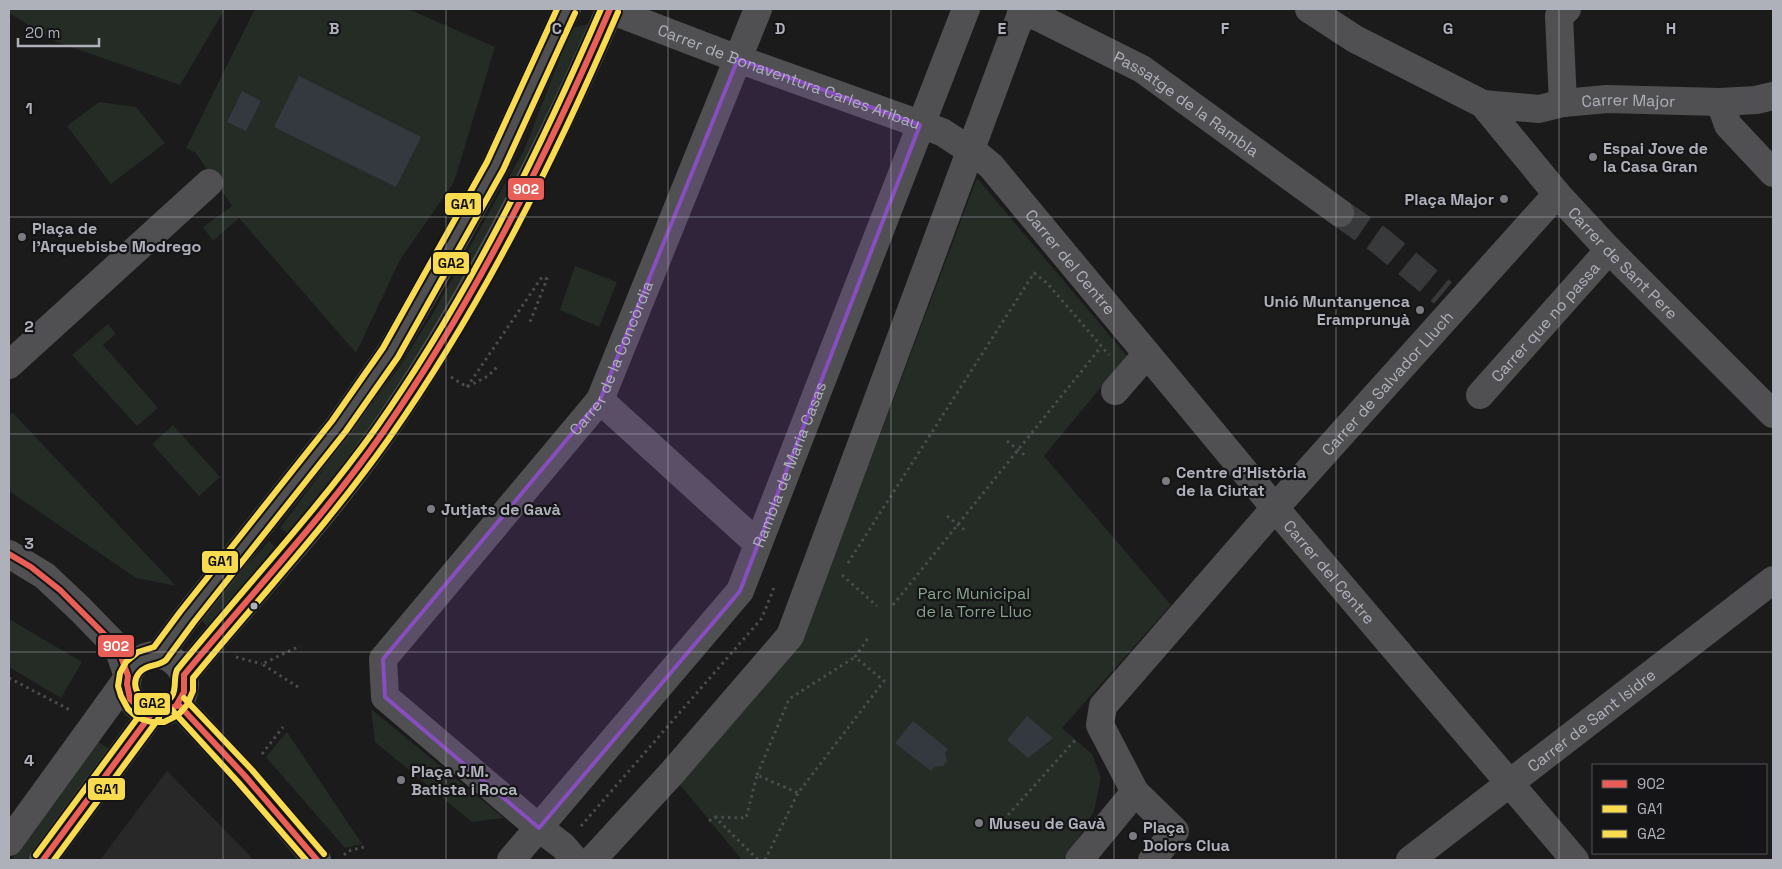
<svg xmlns="http://www.w3.org/2000/svg" width="1782" height="869" font-family="'Space Grotesk',sans-serif">
	<style>
		.built { fill: #282829 }
		.green { fill: #252b25 }
		.water { fill: #33393f }
		.lines { fill: none; stroke-linecap: round; stroke-linejoin: round }
		.minor-tunnel { stroke: #38393b; stroke-width: 28; stroke-dasharray: 28 14; stroke-linecap: butt }
		.path { stroke: #4b4c4e; stroke-width: 3; stroke-dasharray: 2.5 4; stroke-linecap: butt }
		.minor { stroke: #505053; stroke-width: 28 }
		.bus-1-casing { stroke: #151517; stroke-width: 10 }
		.bus-2-casing { stroke: #151517; stroke-width: 10 }
		.bus-3-casing { stroke: #151517; stroke-width: 10 }
		.bus-1 { stroke: #ea5e58; stroke-width: 6 }
		.bus-2 { stroke: #f9db4f; stroke-width: 6 }
		.bus-3 { stroke: #f9db4f; stroke-width: 6 }
		.marked { fill: #884dbe; fill-opacity: 0.2; stroke: #884dbe; stroke-width: 4; stroke-linejoin: round }
		.grid { fill: none; stroke: #aeb1b9; stroke-width: 1; stroke-opacity: 0.55 }
		.poi-dot { fill: #7b7c82; stroke: #151517; stroke-width: 2 }
		.bus-dot { fill: #aeb1b9; stroke: #151517; stroke-width: 2 }
		.labels { text-anchor: middle; stroke-width: 4.5; stroke-linejoin: round; paint-order: stroke }
		.street-label { font-size: 16px; fill: #aeb1b9; stroke: #151517 }
		.poi-label { font-size: 16px; font-weight: bold; fill: #aeb1b9; stroke: #151517; text-anchor: start }
		.park-label { font-size: 16px; fill: #87a28a; stroke: #151517 }
		.grid-label { font-size: 16px; text-anchor: middle; font-weight: bold; fill: #aeb1b9; stroke: #151517; stroke-width: 4.5; stroke-linejoin: round; paint-order: stroke }
		.line-badge { stroke: #151517; stroke-width: 2 }
		.badge-label { font-size: 14px; text-anchor: middle; font-weight: bold; fill: #fff }
		.pale-badge-label { font-size: 14px; text-anchor: middle; font-weight: bold; fill: #111 }
	</style>
	<rect width="100%" height="100%" fill="#1b1b1b"/>
	<path class="built" d="M167 771 254 860H100Z"/>
	<path class="green" d="M9 9H225L180 85 57 42 9 13Z
		M255 9H408L495 47 454 182 400 260 356 353 239 218 213 241 203 227 232 206 196 153 186 148Z
		M590 24 537 155 407 379 290 535 280 528 400 366 432 315 524 150 572 28Z
		M99 102 136 107 165 143 111 184 67 126Z
		M977 178 1127 356 1044 456 1171 605 1062 728 1092 754 1101 777 1094 811 1072 849 1062 860H742L676 780 828 573Z
		M575 266 617 282 599 327 560 310Z
		M108 324 116 334 103 345 158 408 137 426 72 355Z
		M12 412 176 586 136 578 9 491V415Z
		M173 425 220 477 199 496 152 444Z
		M269 541 279 551 209 628 199 618Z
		M9 619 82 662 61 698 9 667Z
		M371 709 504 818 472 822 375 742Z
		M287 732 362 844 345 848 266 757Z
		M98 742 112 750 31 860H11Z"/>
	<path class="water" d="M299 76 421 137 396 187 274 127Z
		M242 91 261 101 246 131 227 122Z
		M1027 716 1053 738 1028 758 1007 740Z
		M913 721 948 749 945 753 947 761 943 766 934 767 931 771 895 743Z"/>
	<g class="lines">
		<path class="minor-tunnel" d="M1340 213 1379 240 1443 293"/>
		<path class="path" d="M451 377 467 387 488 376 499 365
			M467 387 542 277 547 279 530 322
			M1007 441 1027 457
			M947 516 967 532
			M848 563 1034 273 1047 283 1109 355
			M842 575 877 606
			M893 605 1101 347
			M236 657 262 664
			M9 678 70 710
			M298 687 262 664 300 646
			M262 754 283 727
			M757 775 789 699 855 657
			M1008 815 1077 738
			M715 817 746 818 757 775 798 793
			M709 821 715 817 758 860
			M581 826 762 618 775 585
			M344 855 348 851 364 847
			M765 860 798 793 884 681 855 657 868 638"/>
		<g class="minor">
			<path id="s1" d="M1309 9 1355 39 1483 104 1539 109 1563 103 1607 99 1720 102 1756 100 1773 96"/>
			<path id="s2" d="M610 10 738 59 942 132 979 156 991 166 1275 508 1575 860"/>
			<path id="s3" d="M1021 12 1038 17 1142 69 1340 213"/>
			<path d="M1720 102 1728 125 1773 173"/>
			<path d="M1563 103 1559 16 1567 9"/>
			<path id="s4" d="M1483 104 1557 194 1609 250 1773 414"/>
			<path d="M9 365 209 183"/>
			<path d="M1115 391 1147 354"/>
			<path id="s5" d="M1480 395 1609 250"/>
			<path d="M600 400 758 544"/>
			<path d="M9 554 45 576 80 609 118 648 128 676"/>
			<circle cx="156" cy="684" r="29"/>
			<path d="M159 655 187 617 339 426 390 353 443 261 495 166 567 9"/>
			<path d="M184 675C243 603 308 535 363 460 418 386 464 306 507 225 544 154 579 82 610 9"/>
			<path d="M178 704 245 776 317 860"/>
			<path d="M9 842 127 679"/>
			<path d="M43 860 152 713"/>
			<path id="s6" d="M511 860 740 591 966 9"/>
			<path id="s7" d="M575 860 563 846 539 828 385 697 383 659 600 400 758 9"/>
			<path d="M592 860 671 774 790 636 1023 9"/>
			<path d="M1079 860 1135 792"/>
			<path id="s8" d="M1152 860 1175 831 1135 792 1100 725 1103 706 1275 508 1557 194"/>
			<path id="s9" d="M1410 860 1773 580"/>
		</g>
		<defs>
			<path id="bus-1" d="M9 554 31 567 60 590 118 648 128 676 127 684 130 699 143 711 163 713 176 706 184 692V675
				M184 675C251 594 324 517 384 431 475 300 547 155 610 9
				M178 704 245 776 317 860
				M43 860 152 713"/>
			<path id="bus-2" d="M557 9 487 162 383 348 332 421 180 612 154 647 138 652 126 662 120 673 118 686 121 696 128 709 138 718 151 722H164L178 715 187 705 193 691V678C259 598 330 522 390 437 482 306 555 159 618 12
				M172 710 238 782 306 860
				M54 860 159 718"/>
			<path id="bus-3" d="M575 13 503 170 398 357 346 431 194 622 166 660C158 667 146 664 139 673 124 692 157 718 172 696 177 688 173 679 177 670 243 589 315 513 376 428 467 299 538 154 601 9
				M184 698 252 770 324 854
				M36 855 145 708"/>
		</defs>
		<use href="#bus-1" class="bus-1-casing"/>
		<use href="#bus-2" class="bus-2-casing"/>
		<use href="#bus-3" class="bus-3-casing"/>
		<use href="#bus-1" class="bus-1"/>
		<use href="#bus-2" class="bus-2"/>
		<use href="#bus-3" class="bus-3"/>
	</g>
	<path class="marked" d="M738 59 920 125 740 591 539 828 385 697 383 659 600 400Z"/>
	<path class="grid" d="M223 9V860M446 9V860M668 9V860M891 9V860M1114 9V860M1336 9V860M1559 9V860M9 217H1773M9 434H1773M9 652H1773"/>
	<g class="poi-dot">
		<circle cx="1593" cy="157" r="5"/>
		<circle cx="1504" cy="199" r="5"/>
		<circle cx="22" cy="237" r="5"/>
		<circle cx="1420" cy="310" r="5"/>
		<circle cx="1166" cy="481" r="5"/>
		<circle cx="431" cy="509" r="5"/>
		<circle cx="401" cy="780" r="5"/>
		<circle cx="979" cy="823" r="5"/>
		<circle cx="1133" cy="836" r="5"/>
	</g>
	<circle class="bus-dot" cx="254" cy="606" r="4.5"/>
	<g class="labels">
		<g class="street-label">
			<text dy="6" stroke="none"><textPath href="#s2" startOffset="191">Carrer de Bonaventura Carles Aribau</textPath></text>
			<text dy="6" stroke="none"><textPath href="#s1" startOffset="345">Carrer Major</textPath></text>
			<text dy="6" stroke="none"><textPath href="#s3" startOffset="190">Passatge de la Rambla</textPath></text>
			<text dy="6" stroke="none"><textPath href="#s2" startOffset="538">Carrer del Centre</textPath></text>
			<text dy="6" stroke="none"><textPath href="#s4" startOffset="212">Carrer de Sant Pere</textPath></text>
			<text dy="6" stroke="none"><textPath href="#s5" startOffset="98">Carrer que no passa</textPath></text>
			<text dy="6" stroke="none"><textPath href="#s7" startOffset="669">Carrer de la Concòrdia</textPath></text>
			<text dy="6" stroke="none"><textPath href="#s8" startOffset="618">Carrer de Salvador Lluch</textPath></text>
			<text dy="6" stroke="none"><textPath href="#s6" startOffset="489">Rambla de Maria Casas</textPath></text>
			<text dy="6" stroke="none"><textPath href="#s2" startOffset="942">Carrer del Centre</textPath></text>
			<text dy="6" stroke="none"><textPath href="#s9" startOffset="229">Carrer de Sant Isidre</textPath></text>
		</g>
		<g class="poi-label">
			<text x="1603" y="154">Espai Jove de<tspan x="1603" dy="18">la Casa Gran</tspan></text>
			<text x="1494" y="205" text-anchor="end">Plaça Major</text>
			<text x="32" y="234">Plaça de<tspan x="32" dy="18">l'Arquebisbe Modrego</tspan></text>
			<text x="1410" y="307" text-anchor="end">Unió Muntanyenca<tspan x="1410" dy="18">Eramprunyà</tspan></text>
			<text x="1176" y="478">Centre d'Història<tspan x="1176" dy="18">de la Ciutat</tspan></text>
			<text x="441" y="515">Jutjats de Gavà</text>
			<text x="411" y="777">Plaça J.M.<tspan x="411" dy="18">Batista i Roca</tspan></text>
			<text x="989" y="829">Museu de Gavà</text>
			<text x="1143" y="833">Plaça<tspan x="1143" dy="18">Dolors Clua</tspan></text>
		</g>
		<g class="park-label">
			<text x="974" y="599">Parc Municipal<tspan x="974" dy="18">de la Torre Lluc</tspan></text>
		</g>
	</g>
	<g class="grid-label">
		<text x="334" y="34">B</text>
		<text x="557" y="34">C</text>
		<text x="780" y="34">D</text>
		<text x="1002" y="34">E</text>
		<text x="1225" y="34">F</text>
		<text x="1448" y="34">G</text>
		<text x="1671" y="34">H</text>
		<text x="29" y="114">1</text>
		<text x="29" y="332">2</text>
		<text x="29" y="549">3</text>
		<text x="29" y="766">4</text>
	</g>
	<g class="line-badge">
		<rect x="507" y="177" width="38" height="24" rx="5" fill="#ea5e58"/>
		<rect x="444" y="192" width="38" height="24" rx="5" fill="#f9db4f"/>
		<rect x="432" y="251" width="38" height="24" rx="5" fill="#f9db4f"/>
		<rect x="201" y="550" width="38" height="24" rx="5" fill="#f9db4f"/>
		<rect x="97" y="634" width="38" height="24" rx="5" fill="#ea5e58"/>
		<rect x="133" y="692" width="38" height="24" rx="5" fill="#f9db4f"/>
		<rect x="87" y="777" width="39" height="24" rx="5" fill="#f9db4f"/>
	</g>
	<g class="badge-label">
		<text x="526" y="194">902</text>
		<text x="116" y="651">902</text>
	</g>
	<g class="pale-badge-label">
		<text x="463" y="209">GA1</text>
		<text x="451" y="268">GA2</text>
		<text x="220" y="566">GA1</text>
		<text x="152" y="708">GA2</text>
		<text x="106" y="794">GA1</text>
	</g>
	<rect width="1782" height="869" fill="none" stroke="#aeb1b9" stroke-width="20"/>
	<rect x="1592" y="764" width="175" height="90" fill="#151517" stroke="#525358"/>
	<rect x="1602" y="780" width="25" height="8" fill="#ea5e58" stroke="#525358"/>
	<text x="1637" y="789" font-size="15" fill="#aeb1b9">902</text>
	<rect x="1602" y="805" width="25" height="8" fill="#f9db4f" stroke="#525358"/>
	<text x="1637" y="814" font-size="15" fill="#aeb1b9">GA1</text>
	<rect x="1602" y="830" width="25" height="8" fill="#f9db4f" stroke="#525358"/>
	<text x="1637" y="839" font-size="15" fill="#aeb1b9">GA2</text>
	<path d="M18 38v8h81v-8" fill="none" stroke="#aeb1b9" stroke-width="2.5"/>
	<text x="25" y="38" font-size="15" fill="#aeb1b9" stroke="#151517" stroke-width="4" paint-order="stroke">20 m</text>
</svg>
